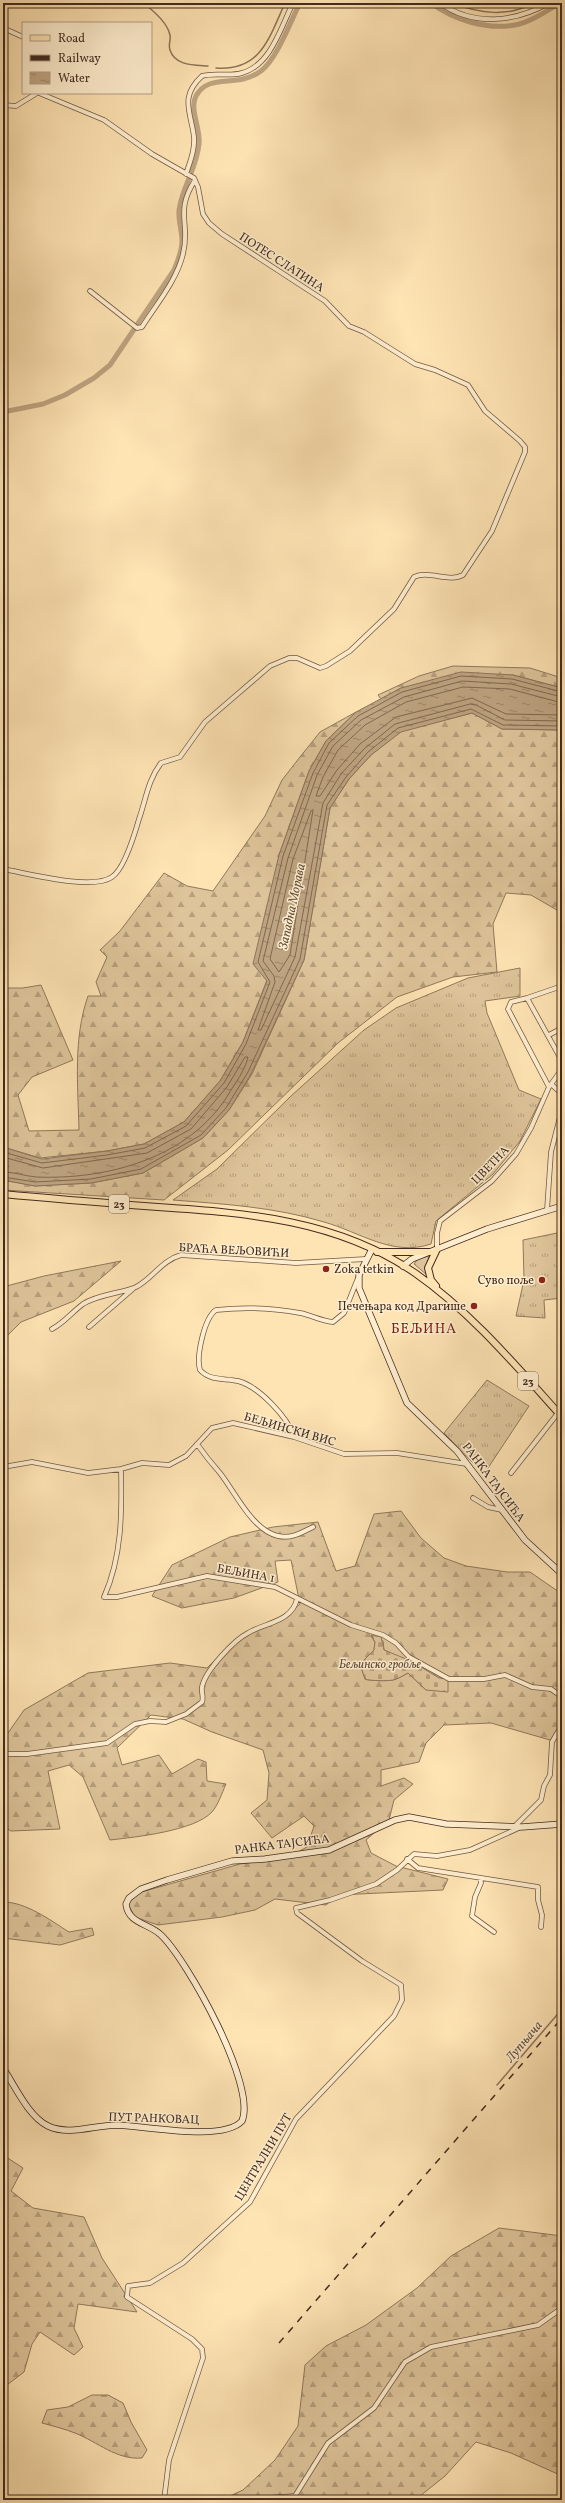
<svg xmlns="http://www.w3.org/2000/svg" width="565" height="2503" font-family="Vollkorn,serif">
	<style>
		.grass { fill: url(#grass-tufts); stroke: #90785c }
		.forest { fill: url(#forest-firs); stroke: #90785c; fill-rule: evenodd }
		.cemetery { fill: url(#cemetery-stones); stroke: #90785c }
		.water { fill: url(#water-ripples); stroke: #8c745a }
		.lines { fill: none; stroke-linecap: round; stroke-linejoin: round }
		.shore { stroke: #806850; stroke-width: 1 }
		.stream { stroke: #8c745a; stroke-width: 1.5 }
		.canal { stroke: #bea481; stroke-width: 5 }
		.street-casing { stroke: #705944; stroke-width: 5.5 }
		.secondary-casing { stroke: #412b1f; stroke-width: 7 }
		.primary-casing { stroke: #412b1f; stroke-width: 8 }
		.street { stroke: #feedce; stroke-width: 4 }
		.secondary { stroke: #feedce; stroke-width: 5.5 }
		.primary { stroke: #fee3b3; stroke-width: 6 }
		.rail { stroke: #412b1f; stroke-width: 1.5; stroke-dasharray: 7 7; stroke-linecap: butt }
		.poi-dot { fill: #8f2418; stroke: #feedce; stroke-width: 1.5 }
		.labels { text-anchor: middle; stroke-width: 3; stroke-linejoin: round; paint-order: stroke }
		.shield { fill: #feedce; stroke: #7a6554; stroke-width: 1 }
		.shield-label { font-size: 11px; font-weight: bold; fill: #412b1f }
		.street-label { font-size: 12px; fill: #412b1f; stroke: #feedce }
		.poi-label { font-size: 12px; fill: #412b1f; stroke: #feedce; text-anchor: end }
		.park-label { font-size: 12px; font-style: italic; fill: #604a38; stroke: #feedce }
		.water-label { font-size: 13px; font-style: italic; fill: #664f3c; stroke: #feedce }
		.quarter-label { font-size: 14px; letter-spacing: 1px; fill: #7a1f14; stroke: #feedce }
	</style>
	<defs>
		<pattern id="grass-tufts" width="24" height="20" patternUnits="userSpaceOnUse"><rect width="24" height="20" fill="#dec49a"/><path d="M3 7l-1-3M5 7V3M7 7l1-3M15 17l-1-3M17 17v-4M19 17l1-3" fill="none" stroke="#b69f7d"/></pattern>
		<pattern id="forest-firs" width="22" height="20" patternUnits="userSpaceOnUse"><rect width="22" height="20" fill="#dec49a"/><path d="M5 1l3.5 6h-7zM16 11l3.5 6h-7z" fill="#b69f7d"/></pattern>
		<pattern id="cemetery-stones" width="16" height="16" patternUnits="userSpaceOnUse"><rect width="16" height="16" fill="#dec49a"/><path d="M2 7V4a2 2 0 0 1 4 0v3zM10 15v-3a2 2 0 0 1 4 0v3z" fill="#b69f7d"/></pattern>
		<pattern id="water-ripples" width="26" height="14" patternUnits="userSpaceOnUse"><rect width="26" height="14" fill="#bea481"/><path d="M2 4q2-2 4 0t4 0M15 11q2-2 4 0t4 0" fill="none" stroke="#9c8669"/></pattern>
	</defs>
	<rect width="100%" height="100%" fill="#fee3b3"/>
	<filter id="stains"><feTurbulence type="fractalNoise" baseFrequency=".005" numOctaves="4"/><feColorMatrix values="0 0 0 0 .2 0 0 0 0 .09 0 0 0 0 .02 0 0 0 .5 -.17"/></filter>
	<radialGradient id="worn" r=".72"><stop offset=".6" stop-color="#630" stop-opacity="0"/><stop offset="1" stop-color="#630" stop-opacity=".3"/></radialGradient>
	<path class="grass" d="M520 968V996L485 1001 487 1013 519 1090 541 1099 520 1141 493 1174 436 1221 431 1244C392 1257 360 1232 324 1222 275 1207 223 1204 173 1200L217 1169 291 1096 364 1030 396 1008 468 978Z
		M562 1232V1298L544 1300 545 1318 516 1316 524 1280 523 1240Z
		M429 1256 426 1268 427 1275 414 1264 418 1259Z
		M487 1380 529 1406 488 1468 472 1462 444 1433Z"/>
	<path class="forest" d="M453 666 530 668 562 678V688L513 675 401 688 381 699 378 695 419 676Z
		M356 712 326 741 309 771 279 855 267 980 243 1042 220 1081 184 1122 144 1144 107 1151 40 1158 3 1147V988H23L41 985 73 1060 32 1077 18 1095 29 1131 79 1130C78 1085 73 1039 88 996H101L96 982 107 957 100 950 120 931 164 873 187 886 213 891 265 816 282 780 300 757 320 732Z
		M472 713 502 729 562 730V913L531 895 506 893 493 924 497 972 453 977 397 997 338 1043 228 1150 164 1200 3 1190V1180L35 1186 91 1183 143 1173 203 1138 229 1110 252 1074 304 960 330 808 349 779 371 755 401 731Z
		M121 1261 74 1301 21 1322 3 1340V1287L44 1276Z
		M401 1511 421 1538 444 1558 466 1566 507 1572H530L562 1594V1731L550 1740 491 1723 444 1725 426 1743 419 1762 381 1770V1786L404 1778 413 1784 394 1800 389 1820 366 1840 371 1853 396 1866 448 1879 443 1890 338 1895 326 1905 275 1899 255 1910 222 1917 158 1925 135 1917 128 1904 138 1893 240 1864 287 1858 307 1847 314 1826 304 1816 272 1838 251 1813 267 1800 269 1773 263 1750 212 1732 183 1719 151 1715 117 1748 122 1765 159 1755 172 1774 198 1759 206 1762 207 1781 226 1784C222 1793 218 1805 212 1812 194 1831 136 1837 110 1840L83 1777 69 1765 48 1771 60 1829 11 1831 3 1826 5 1755 3 1754V1731L8 1733 24 1710 88 1673 170 1663 207 1668 241 1635 280 1621 300 1604 291 1560 275 1561 278 1582 234 1598 182 1608 152 1596 172 1565 230 1537 273 1527 318 1522 336 1571 355 1566 374 1514ZM371 1636 383 1641 384 1650 439 1678 447 1679V1684L426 1690 408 1673C404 1675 398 1679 393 1680 389 1681 369 1681 365 1679L360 1664 374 1650 375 1642Z
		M3 1902C26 1902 50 1920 69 1932L92 1928 94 1935 60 1945 3 1938Z
		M3 2155 23 2168 11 2191 33 2208 84 2217 102 2258 137 2312 78 2304 74 2328 83 2347 74 2355 40 2332 32 2344 24 2372 3 2388Z
		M499 2228 562 2236V2476L511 2453 476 2442 445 2476 415 2500H221L243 2490 275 2460 298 2426 305 2365 326 2346 366 2325 417 2288 451 2256Z
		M92 2395H108L123 2403 131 2422 147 2450 142 2458C116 2460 98 2442 75 2433 65 2429 53 2426 42 2423L47 2410 68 2407Z"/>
	<path class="cemetery" d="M371 1635 381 1637 384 1650 411 1661 439 1678 448 1679V1692L426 1690 408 1673C404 1675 398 1679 393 1680 389 1681 369 1681 365 1679L360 1664 374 1650 375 1642Z"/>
	<path class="water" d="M461 672 513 675 562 688V730L502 729 472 713 401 732 371 755 349 779 330 808 304 960 251 1074 229 1110 203 1138 143 1173 91 1183 35 1186 3 1180V1147L42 1159 107 1151 144 1144 184 1122 220 1081 243 1042 267 981 253 964 279 855 309 771 326 741 356 712 401 688Z"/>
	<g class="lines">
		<path class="shore" d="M562 697 511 684 462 681 404 697 361 720 333 746 317 775 288 858 263 961 274 976 275 982 258 1030H261L295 957 323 803 341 774 364 749 395 724 470 704 476 705 505 720 562 721
			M562 703 510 689 463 687 406 702 365 725 338 750 323 777 316 796H320L337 770 360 744 396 717 472 698 506 714 562 715
			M313 810 290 955 279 972 270 959 293 859 311 811Z
			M3 1152 42 1163 107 1155 145 1148 186 1126 224 1083 246 1044 270 982 258 962 283 856 313 773 329 743 358 716 402 692 461 676 512 679 562 692
			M3 1157 43 1168 147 1153 191 1129 227 1087 245 1057H248C245 1071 235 1083 228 1095 189 1158 107 1180 36 1177 25 1176 14 1172 3 1172
			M3 1177 35 1182 91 1179 141 1169 201 1135 226 1108 248 1072 300 959 327 805 346 777 368 752 398 728 471 709 503 725 562 726"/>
		<path class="stream" d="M133 3 145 4C154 12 167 22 170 35 171 40 168 45 170 50 175 66 194 65 208 66
			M451 3C480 13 506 18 534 3
			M216 68C261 71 269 38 285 3
			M497 2085 562 2009"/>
		<path class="canal" d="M431 3C454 20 486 30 515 25 531 22 546 11 560 3
			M3 412 43 404 65 395 94 378 110 365 174 270C178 260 182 251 182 241 182 231 178 220 179 210 182 187 197 168 199 144 201 129 189 109 196 96 209 72 237 89 261 71 277 59 290 22 300 3"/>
		<defs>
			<path id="street" d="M440 3C474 27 515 22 549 3
				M3 28 23 37
				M3 105 16 106 37 93
				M186 174C190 162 195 150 194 137 191 112 179 97 202 76 215 72 229 77 242 73 271 65 281 27 293 3
				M90 291 137 328 142 327C156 305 177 280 183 254 191 223 174 213 195 180
				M3 869C26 873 92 891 112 877 124 869 135 833 139 819 146 799 148 780 161 763L180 757 205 722 270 666 289 658H297L320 668 326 666 350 651 394 609 414 577C429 570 449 583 463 575L492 531 525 452V447L520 441 485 411 468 385 435 370 415 364 364 332 349 326 325 301 222 234 209 223 203 214 198 187 194 178 152 154 104 120 39 93
				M562 986 527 998 562 1061
				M527 998 511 1002 508 1009 549 1087
				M549 1035 562 1028
				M551 1084 562 1094
				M547 1210 551 1152 562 1109
				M437 1249V1233L440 1221 492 1181 516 1154 531 1128 549 1087 562 1069
				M89 1327 134 1288
				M52 1329C64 1323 72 1312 83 1304 99 1294 119 1294 136 1287 152 1279 162 1260 181 1255L296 1263 366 1259
				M294 1437C288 1417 258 1386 238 1381 224 1378 210 1381 200 1370 196 1357 204 1318 216 1310 242 1307 273 1308 300 1313 311 1315 321 1321 333 1322L344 1313 358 1278
				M197 1444C204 1454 212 1464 220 1473 235 1492 252 1530 278 1536 291 1539 301 1533 313 1527
				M3 1467 32 1462 88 1473 121 1469 142 1463 169 1465 186 1456 212 1428 233 1423 294 1437 344 1454 397 1453 467 1464
				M121 1469C122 1513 122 1557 104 1597H117L207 1576 275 1587 351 1625 383 1635 396 1643 409 1657 449 1679H484L505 1675 532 1687 551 1689 562 1697
				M511 1473 558 1413
				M473 1498 488 1507 502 1510
				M3 1754H27L107 1743 135 1724 150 1721 166 1722 186 1714 202 1702C204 1697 201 1692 202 1687 205 1671 234 1640 248 1633 264 1623 292 1622 297 1599
				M515 1826 541 1800 544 1786 550 1775 552 1742 562 1725
				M407 1859 418 1868 538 1887V1900L542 1915 541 1927
				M480 1878 481 1883 475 1897 472 1916 494 1932
				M164 2500 169 2460 203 2358 202 2349 192 2339 127 2297 128 2286 150 2283 183 2263 250 2202 296 2119 394 2016 402 2000 401 1985 362 1961 297 1913 296 1908 330 1900 376 1884 397 1870 414 1854 437 1856 470 1850 521 1827
				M242 2500 295 2496 328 2443 374 2408 405 2362 431 2347 538 2325 562 2308"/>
			<path id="secondary" d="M372 1249 359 1275V1288L407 1403 457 1451 525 1540 562 1574
				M403 1266 412 1259 487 1229 562 1206
				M3 2068C15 2086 28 2116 48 2126 69 2136 95 2125 117 2125 145 2126 223 2142 242 2121 257 2086 188 1961 161 1935 149 1923 128 1924 126 1904L129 1898 141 1889 167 1880 232 1861 265 1859 329 1850 395 1820 409 1817 446 1824 522 1827 562 1824"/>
			<path id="primary" d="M3 1194C55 1199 106 1203 158 1207 248 1213 338 1220 415 1273 471 1312 517 1367 562 1417
				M377 1252H429
				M436 1286 431 1280 428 1268 437 1249"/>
		</defs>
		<use href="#street" class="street-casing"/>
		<use href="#secondary" class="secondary-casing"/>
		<use href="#primary" class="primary-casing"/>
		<use href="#street" class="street"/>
		<use href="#secondary" class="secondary"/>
		<use href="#primary" class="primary"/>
		<path class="rail" d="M279 2343 562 2018"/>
	</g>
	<g class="poi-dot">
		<circle cx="326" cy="1269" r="4"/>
		<circle cx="542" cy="1280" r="4"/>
		<circle cx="474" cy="1306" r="4"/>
	</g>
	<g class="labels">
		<g class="shield">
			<rect x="109" y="1195" width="20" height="18" rx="3"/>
			<rect x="518" y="1372" width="20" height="18" rx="3"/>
		</g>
		<g class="shield-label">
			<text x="119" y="1208">23</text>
			<text x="528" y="1385">23</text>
		</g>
		<g class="street-label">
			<text transform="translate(282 262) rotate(33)" y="4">ПОТЕС СЛАТИНА</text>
			<text transform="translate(490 1165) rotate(-46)" y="4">ЦВЕТНА</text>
			<text transform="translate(234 1250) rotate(3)" y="4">БРАЋА ВЕЉОВИЋИ</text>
			<text transform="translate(290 1429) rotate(16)" y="4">БЕЉИНСКИ ВИС</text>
			<text transform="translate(494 1482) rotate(53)" y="4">РАНКА ТАЈСИЋА</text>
			<text transform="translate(246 1573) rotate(10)" y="4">БЕЉИНА 1</text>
			<text transform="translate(282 1844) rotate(-7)" y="4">РАНКА ТАЈСИЋА</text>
			<text transform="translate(154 2118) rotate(2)" y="4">ПУТ РАНКОВАЦ</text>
			<text transform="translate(263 2157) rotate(-59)" y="4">ЦЕНТРАЛНИ ПУТ</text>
		</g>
		<g class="poi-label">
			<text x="334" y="1273" text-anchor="start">Zoka tetkin</text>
			<text x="534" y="1284">Суво поље</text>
			<text x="466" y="1310">Печењара код Драгише</text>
		</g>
		<g class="park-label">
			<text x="380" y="1668">Бељинско гробље</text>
		</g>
		<g class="water-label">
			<text transform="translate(291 906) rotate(-78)" y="5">Западна Морава</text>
			<text transform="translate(523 2041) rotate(-50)" y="5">Лупњача</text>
		</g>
		<g class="quarter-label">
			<text x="424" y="1333">БЕЉИНА</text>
		</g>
	</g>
	<rect width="565" height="2503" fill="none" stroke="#fee3b3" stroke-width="16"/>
	<rect x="4" y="4" width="557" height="2495" fill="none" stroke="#412b1f" stroke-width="2"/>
	<rect x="8" y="8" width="549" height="2487" fill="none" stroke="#412b1f"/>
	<rect x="22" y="22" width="130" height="72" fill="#feedce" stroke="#b29f88"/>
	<rect x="30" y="35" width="20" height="6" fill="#fee3b3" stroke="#b29f88"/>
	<text x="58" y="42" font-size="12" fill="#412b1f">Road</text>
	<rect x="30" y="55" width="20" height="6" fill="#412b1f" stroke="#b29f88"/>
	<text x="58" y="62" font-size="12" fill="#412b1f">Railway</text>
	<rect x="30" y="72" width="20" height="12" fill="url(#water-ripples)" stroke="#b29f88"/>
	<text x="58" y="82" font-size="12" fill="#412b1f">Water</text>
	<rect width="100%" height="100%" filter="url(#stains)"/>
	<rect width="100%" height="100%" fill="url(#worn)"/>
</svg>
